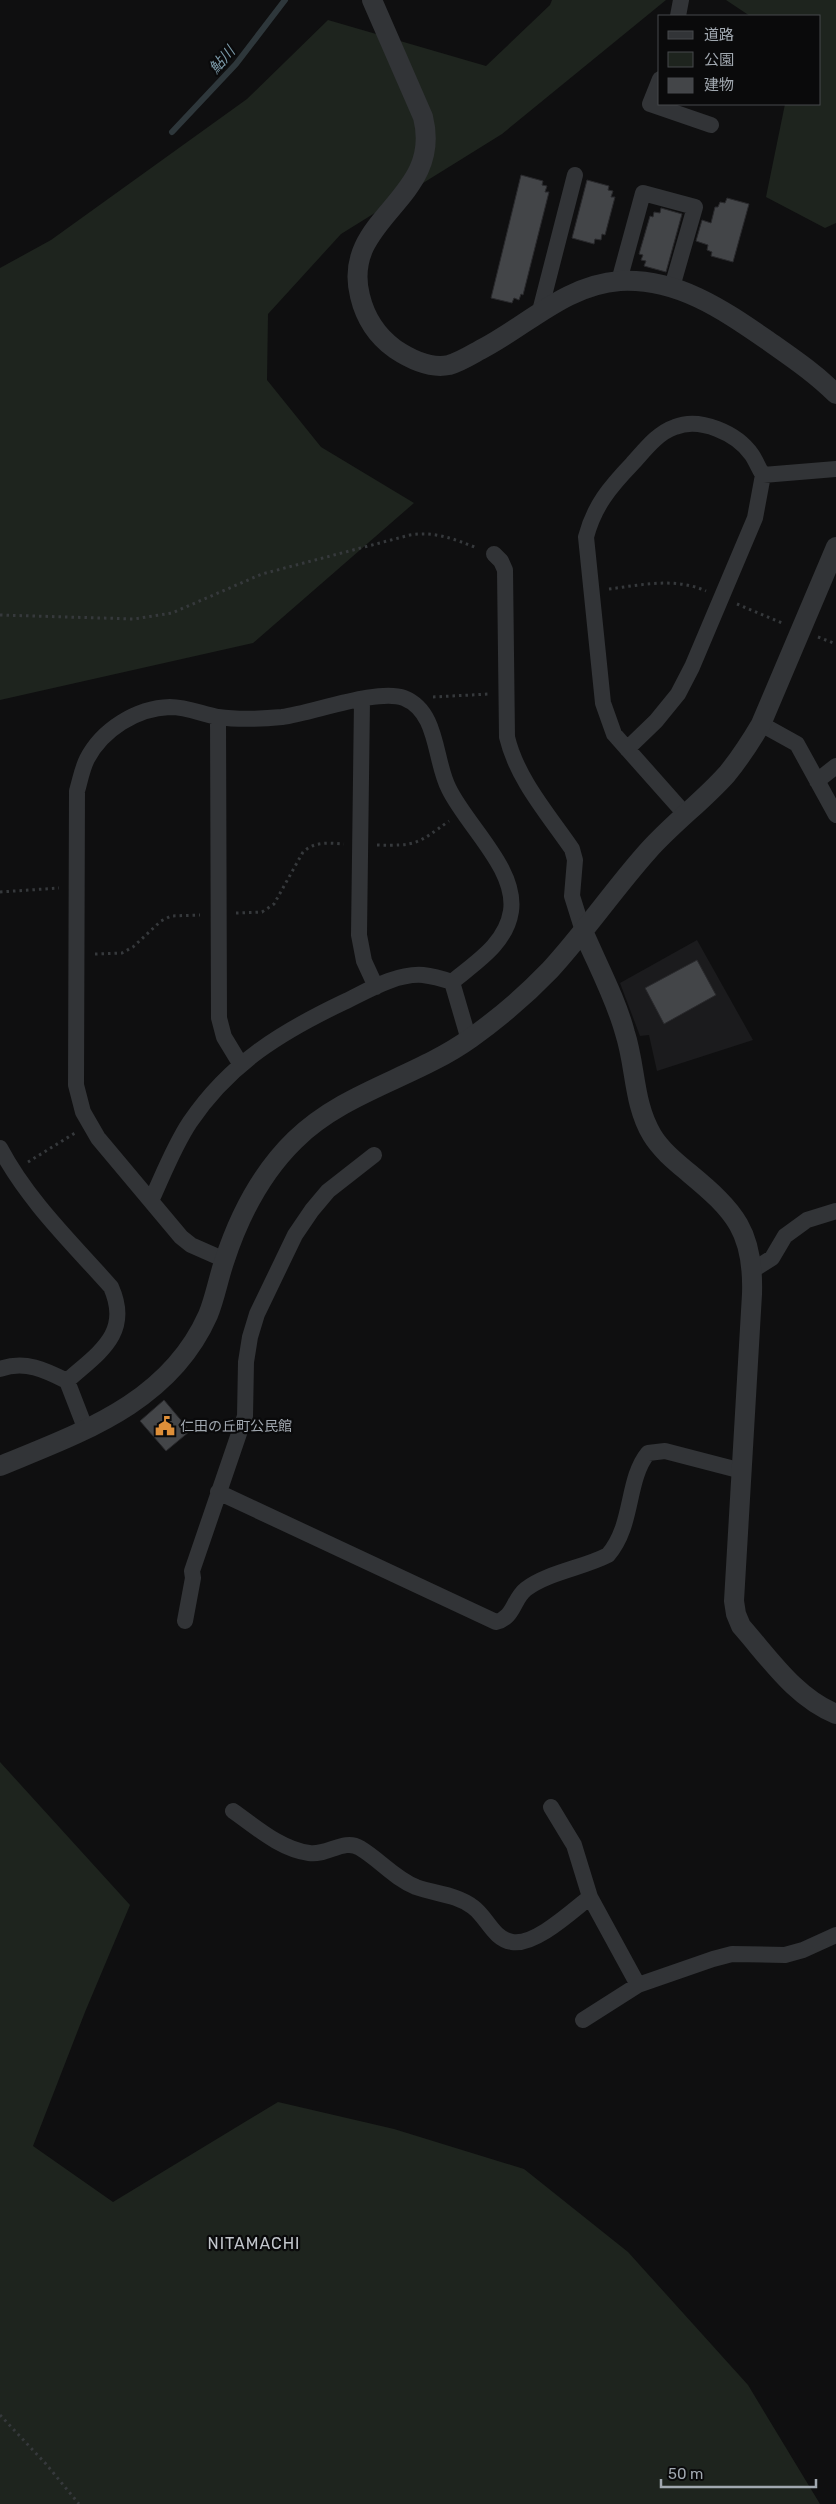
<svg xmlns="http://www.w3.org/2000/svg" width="836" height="2504" font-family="Rubik,'Noto Sans JP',sans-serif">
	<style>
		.built { fill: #1b1b1d }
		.green { fill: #1e241e }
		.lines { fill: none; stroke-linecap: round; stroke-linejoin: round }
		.stream { stroke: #2e373b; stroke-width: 6 }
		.building { fill: #434548; stroke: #29292c }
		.path { stroke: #36393c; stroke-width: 3; stroke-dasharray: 2.5 4; stroke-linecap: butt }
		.minor { stroke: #323437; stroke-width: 16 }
		.tertiary { stroke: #323437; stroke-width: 20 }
		.labels { text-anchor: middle; stroke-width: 4.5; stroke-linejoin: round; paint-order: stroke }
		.poi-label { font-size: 14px; fill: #a1a8b0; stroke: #0a0a0b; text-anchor: start }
		.water-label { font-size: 15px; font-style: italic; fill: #7b99a8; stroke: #0a0a0b }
		.quarter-label { font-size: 16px; letter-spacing: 1px; fill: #c2c6cc; stroke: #0a0a0b }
	</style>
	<rect width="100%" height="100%" fill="#0f0f10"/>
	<path class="built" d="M697 940 753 1040 657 1071 649 1035 640 1036 620 983Z"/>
	<path class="green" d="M552 0H666L502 134 341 234 268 314 267 380 321 447 414 503 253 643 0 700V268L51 240 247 99 328 20 486 66 550 5Z
		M726 0H836V223L825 228 766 197 785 104H820V16H750Z
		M0 1762 130 1905 85 2012 33 2146 113 2202 278 2102 394 2129 524 2169 628 2252 748 2385 820 2504H0Z"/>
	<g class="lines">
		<path class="stream" d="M172 132 236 64 285 0"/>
	</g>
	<path class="building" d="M521 175 543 181 542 185 547 186 545 192H549L523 295 521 294 519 300 514 298 512 303 491 298Z
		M587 180 609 186 608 190 613 191 611 197H615L605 235 602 234 601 240 595 239 594 244 572 238Z
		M727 198 749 204 733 262 711 256 712 252 707 250 708 245 696 241 702 220 711 223 715 207H718L720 202 725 203Z
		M661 208 682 214 666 272 644 266 646 261 641 260 643 255 639 254 650 216 653 217 654 212 660 213Z
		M697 960 716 995 664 1024 645 988Z
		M164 1400 190 1431 166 1451 140 1421Z"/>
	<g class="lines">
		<path class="path" d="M609 589C641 585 675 577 706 591
			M737 604 782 623
			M0 615 134 619 172 613 262 574 410 535C435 531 454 539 477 548
			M818 637 836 644
			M433 697 489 694
			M377 845C417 846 417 844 449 821
			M0 892 59 888
			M236 913 262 912 274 904 303 852C315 841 328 843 344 844
			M95 954 122 953 133 947 161 921 171 916 200 915
			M28 1162 75 1133
			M0 2415 46 2464 79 2504"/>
		<path class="minor" d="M678 16 681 0
			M660 79 650 104 711 125
			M619 281 643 193 695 207 672 287
			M540 311 575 175
			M494 554 501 561 505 570 507 737C517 779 548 814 572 849L575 860 572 896 583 931
			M362 700 359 935 364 961 376 987
			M218 717 219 1018 224 1037 241 1065
			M761 724 797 744 836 815
			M627 749 656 721 678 694 692 667 755 518 763 475
			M817 781 836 766
			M685 814 614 734 603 703 586 537C594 506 610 487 632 464 644 451 657 433 675 427 700 417 737 433 752 455 756 461 759 469 763 475L836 469
			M0 1148C28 1201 72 1243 111 1287 132 1334 98 1353 67 1381
			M151 1201C163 1175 174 1146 190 1122 230 1063 281 1032 344 1002 367 991 396 973 423 975 432 976 443 979 452 982L469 1040
			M225 1260 191 1245 181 1237 98 1138 83 1112 76 1085 77 791C80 781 82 769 87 759 102 730 136 708 170 707 187 707 202 714 218 717 239 720 261 719 282 717 313 713 378 688 404 698 439 712 434 761 449 789 467 826 517 869 511 911 506 944 476 962 452 982
			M753 1270 772 1258 785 1236 807 1220 836 1211
			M0 1369C25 1360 45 1370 67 1381L86 1430
			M218 1492 496 1622C514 1618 513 1599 526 1589 549 1572 583 1568 608 1555 634 1525 626 1480 648 1453L665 1451 742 1471
			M185 1621 193 1578 192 1571 245 1416 246 1362 250 1337 257 1314 295 1235 312 1210 328 1191 374 1155
			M551 1807 574 1845 590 1897 638 1985
			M233 1811C256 1827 280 1849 309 1853 327 1856 344 1838 360 1848 380 1860 394 1878 416 1887 435 1894 456 1894 473 1907 487 1917 493 1939 512 1942 535 1946 572 1911 590 1897
			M583 2020 638 1985 713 1959 732 1954 785 1955 803 1950 836 1935"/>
		<path class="tertiary" d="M372 0 423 117C444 200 340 217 360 296 365 317 377 336 395 349 410 359 430 369 449 365 460 362 471 355 480 350 527 326 565 285 620 281 677 278 722 309 767 340 791 357 815 373 836 394
			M583 931C597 964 616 999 625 1033 636 1067 633 1103 652 1135 661 1150 676 1162 689 1173 735 1211 754 1232 752 1294L734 1601 736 1614 741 1626C770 1659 795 1697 836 1714
			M0 1466C82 1432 169 1403 208 1315 215 1298 218 1280 224 1262 239 1216 260 1174 295 1140 345 1091 415 1078 471 1038 499 1018 526 995 550 970 585 932 614 889 648 851 673 823 703 801 727 774 740 758 751 741 761 724L836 547"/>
	</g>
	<defs>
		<symbol id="civic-bare" viewBox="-9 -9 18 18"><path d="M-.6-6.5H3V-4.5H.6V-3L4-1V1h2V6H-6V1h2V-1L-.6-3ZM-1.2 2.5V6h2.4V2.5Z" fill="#de8f39" stroke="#0a0a0b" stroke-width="2.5" paint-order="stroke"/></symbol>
	</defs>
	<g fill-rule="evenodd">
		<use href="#civic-bare" x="151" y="1412" width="28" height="28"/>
	</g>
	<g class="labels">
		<g class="poi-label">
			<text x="180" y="1431">仁田の丘町公民館</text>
		</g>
		<g class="water-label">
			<text transform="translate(222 60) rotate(-49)" y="5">鮎川</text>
		</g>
		<g class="quarter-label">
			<text x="254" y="2249">NITAMACHI</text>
		</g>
	</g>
	<rect x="658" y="15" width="162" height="90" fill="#0a0a0b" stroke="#46494d"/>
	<rect x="668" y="31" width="25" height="8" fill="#323437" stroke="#46494d"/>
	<text x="704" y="40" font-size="15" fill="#a1a8b0">道路</text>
	<rect x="668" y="52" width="25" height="15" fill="#1e241e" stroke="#46494d"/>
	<text x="704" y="65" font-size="15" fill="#a1a8b0">公園</text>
	<rect x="668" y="78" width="25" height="15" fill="#434548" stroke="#46494d"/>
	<text x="704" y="90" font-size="15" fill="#a1a8b0">建物</text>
	<path d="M661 2479v8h155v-8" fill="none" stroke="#a1a8b0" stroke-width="2.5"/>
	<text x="668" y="2479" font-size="15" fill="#a1a8b0" stroke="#0a0a0b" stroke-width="4" paint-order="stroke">50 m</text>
</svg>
